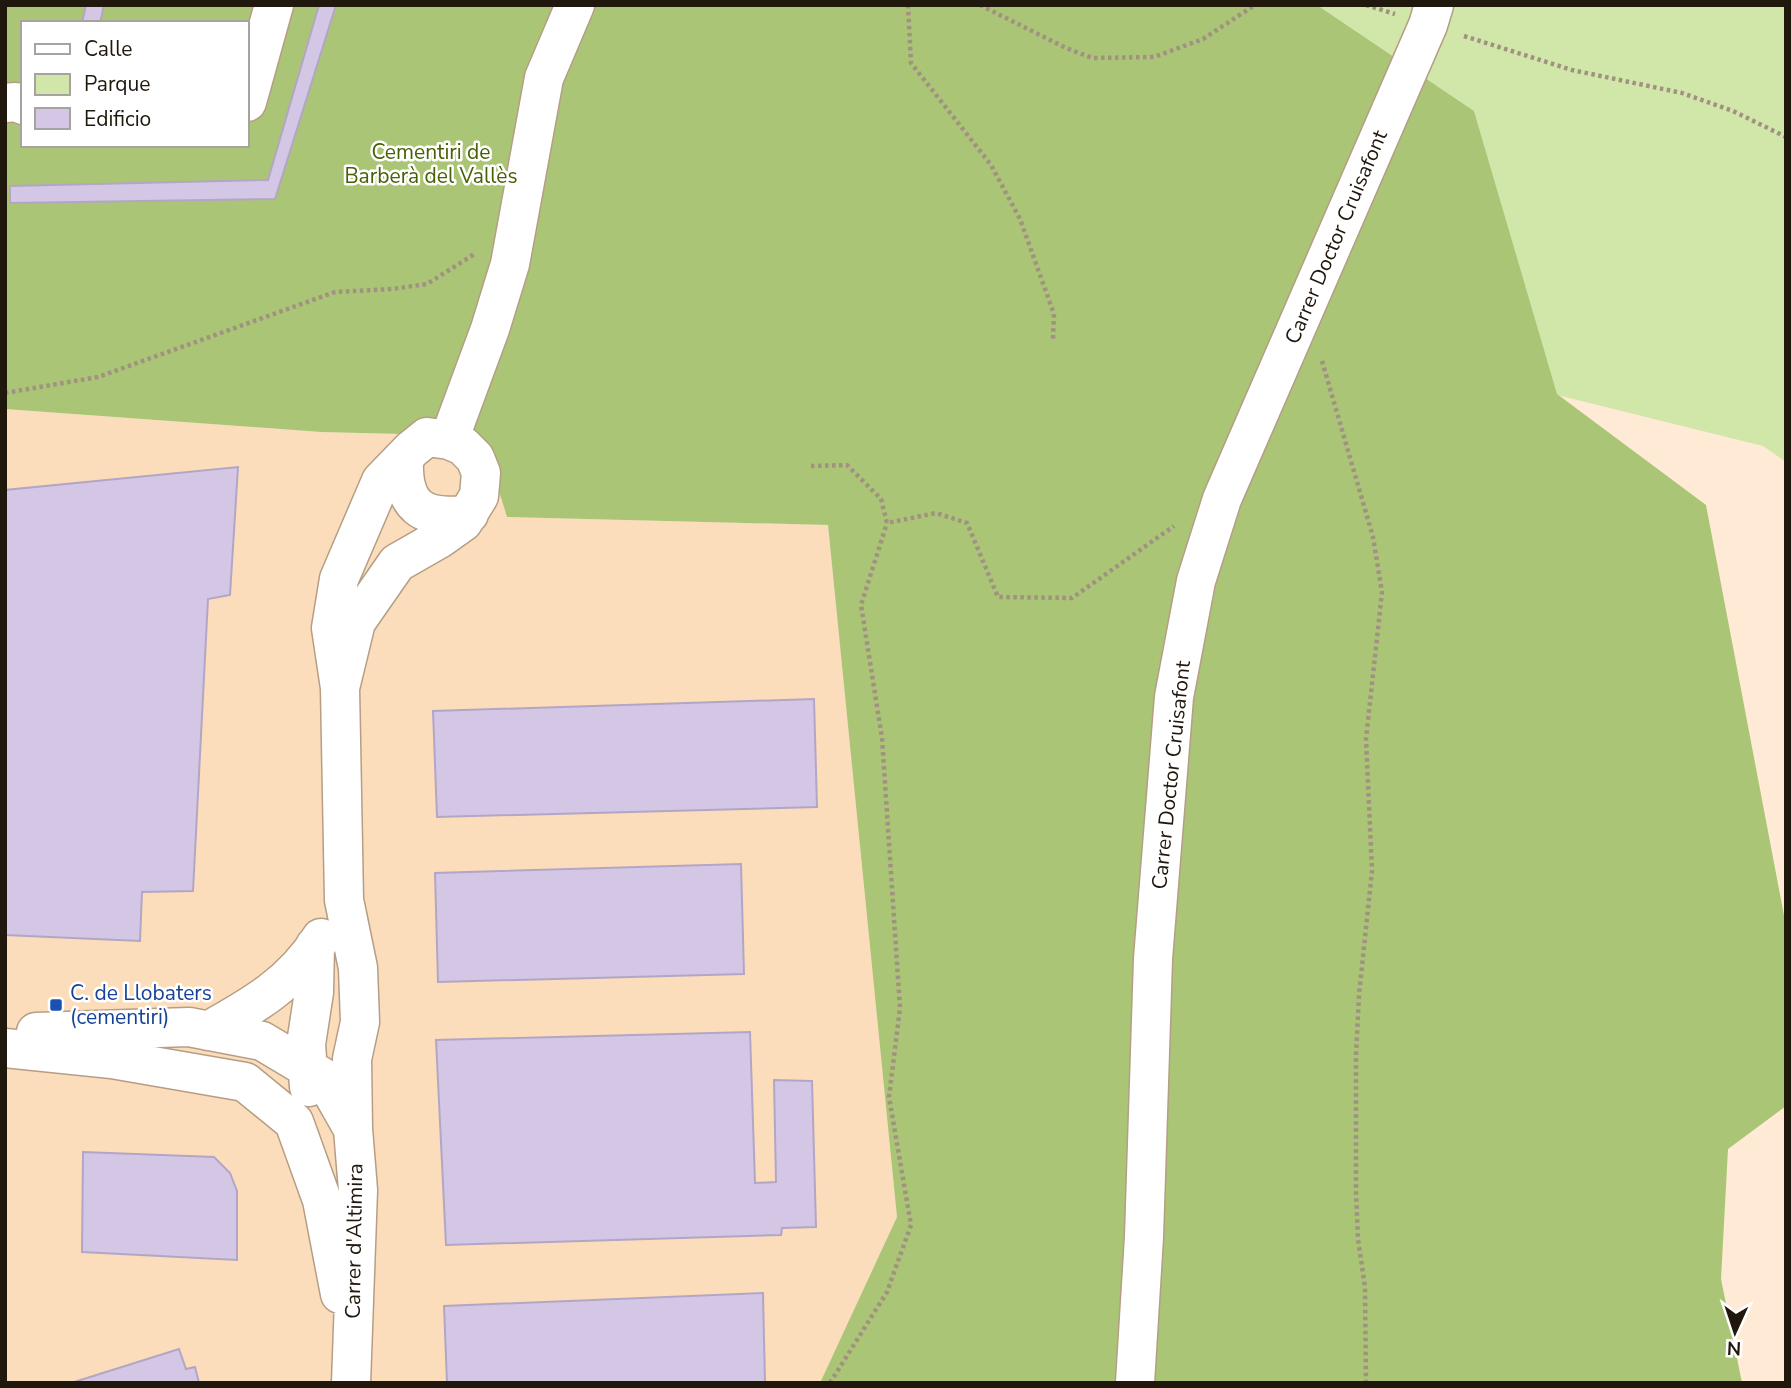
<svg xmlns="http://www.w3.org/2000/svg" width="1791" height="1388" font-family="'Nunito Sans',sans-serif">
	<style>
		.built { fill: #fbddbc }
		.green { fill: #d1e7a9 }
		.forest { fill: #abc577; fill-rule: evenodd }
		.building { fill: #d4c7e6; stroke: #b3a6c4; stroke-width: 2 }
		.lines { fill: none; stroke-linecap: round; stroke-linejoin: round }
		.minor-casing { stroke: #b59e84; stroke-width: 41 }
		.path { stroke: #a19181; stroke-width: 4.5; stroke-dasharray: 3.5 3.5; stroke-linecap: butt }
		.minor { stroke: #fff; stroke-width: 38 }
		.transit-dot { fill: #1a4fb4; stroke: #fff; stroke-width: 2.5 }
		.labels { text-anchor: middle; stroke-width: 5; stroke-linejoin: round; paint-order: stroke }
		.park-label { font-size: 21px; fill: #495f05; stroke: #fff }
		.street-label { font-size: 21px; fill: #20170d; stroke: #fff }
		.transit-label { font-size: 21px; fill: #164399; stroke: #fff; text-anchor: start }
	</style>
	<rect width="100%" height="100%" fill="#feead5"/>
	<path class="built" d="M5 409 321 432 482 436 507 517 828 525 897 1217 820 1383H5Z"/>
	<path class="green" d="M1317 5H1786V462L1763 446 1557 395 1474 111Z"/>
	<path class="forest" d="M5 5H1317L1474 111 1557 394 1706 505 1786 926V1106L1728 1149 1721 1279 1742 1383H820L897 1217 828 525 507 517 482 436 321 432 5 409ZM23 23H247V145H23Z"/>
	<path class="building" d="M86 5H104L100 23H82Z
		M319 5H336L275 199 10 203V186L268 180Z
		M238 467 230 595 208 599 193 891 142 892 140 941 5 935V490Z
		M814 699 817 807 437 817 433 711Z
		M741 864 744 974 438 982 435 873Z
		M750 1032 755 1183 776 1182 774 1080 812 1081 816 1227 782 1228 781 1235 446 1245 436 1040Z
		M83 1152 214 1157 230 1173 237 1191V1260L82 1252Z
		M763 1293 765 1383H447L444 1306Z
		M179 1349 186 1369 195 1367 199 1383H71Z"/>
	<g class="lines">
		<defs>
			<path id="minor" d="M247 102 274 5
				M5 103 16 102 23 105
				M449 440 490 329 510 264 544 78 575 5
				M404 458C402 507 422 521 469 514
				M340 688 356 622 397 563 439 539 463 522 479 496 481 473 475 458 463 446 449 440 427 437 412 449 381 481 339 579 331 628 340 688 344 900 358 968 360 1022 352 1059 353 1129 358 1190 351 1383
				M208 1031C253 1006 293 983 321 938
				M36 1032 189 1027 262 1041 324 1078 350 1124
				M5 1048 112 1059 245 1082 294 1122 322 1200 340 1294
				M309 1087 306 1044 314 992 315 946
				M1135 1383 1144 1237 1153 959 1174 697 1196 581 1222 499 1428 25 1434 5"/>
		</defs>
		<use href="#minor" class="minor-casing"/>
		<path class="path" d="M908 5 911 63 991 165 1020 219 1054 314 1053 339
			M980 5 1066 48 1092 58 1154 57 1203 39 1255 5
			M1366 5 1395 14
			M1464 36 1572 70 1682 93 1733 111 1786 137
			M1322 361 1373 537 1382 592 1366 739 1372 871 1359 995 1356 1055V1192L1358 1239 1365 1287 1366 1383
			M5 393 98 377 335 292 392 289 427 284 476 253
			M811 466 847 465 881 499 887 523 936 513 967 523 998 597 1072 598 1174 526
			M830 1383 887 1292 911 1225 889 1097 900 1008 882 738 861 605 887 523"/>
		<use href="#minor" class="minor"/>
	</g>
	<rect class="transit-dot" x="49" y="998" width="14" height="14" rx="3.5"/>
	<g class="labels">
		<g class="park-label">
			<text x="431" y="159">Cementiri de<tspan x="431" dy="24">Barberà del Vallès</tspan></text>
		</g>
		<g class="street-label">
			<text transform="translate(1336 237) rotate(-67)" y="7">Carrer Doctor Cruisafont</text>
			<text transform="translate(1171 775) rotate(-84)" y="7">Carrer Doctor Cruisafont</text>
			<text transform="translate(354 1241) rotate(-89)" y="7">Carrer d'Altimira</text>
		</g>
		<g class="transit-label">
			<text x="70" y="1000">C. de Llobaters<tspan x="70" dy="24">(cementiri)</tspan></text>
		</g>
	</g>
	<rect width="1791" height="1388" fill="none" stroke="#20170d" stroke-width="14"/>
	<rect x="21" y="21" width="228" height="126" fill="#ffffff" stroke="#a6a29e" stroke-width="2"/>
	<rect x="35" y="44" width="35" height="10" fill="#ffffff" stroke="#a6a29e" stroke-width="2"/>
	<text x="84" y="56" font-size="21" fill="#20170d">Calle</text>
	<rect x="35" y="74" width="35" height="21" fill="#d1e7a9" stroke="#a6a29e" stroke-width="2"/>
	<text x="84" y="91" font-size="21" fill="#20170d">Parque</text>
	<rect x="35" y="108" width="35" height="21" fill="#d4c7e6" stroke="#a6a29e" stroke-width="2"/>
	<text x="84" y="126" font-size="21" fill="#20170d">Edificio</text>
	<g transform="translate(1735 1332) rotate(183)" stroke="#ffffff" stroke-width="5" paint-order="stroke">
	<path d="M0-5L12 26L0 18L-12 26Z" fill="#20170d"/>
	<text y="-10" font-size="19" font-weight="bold" text-anchor="middle" fill="#20170d">N</text>
	</g>
</svg>
